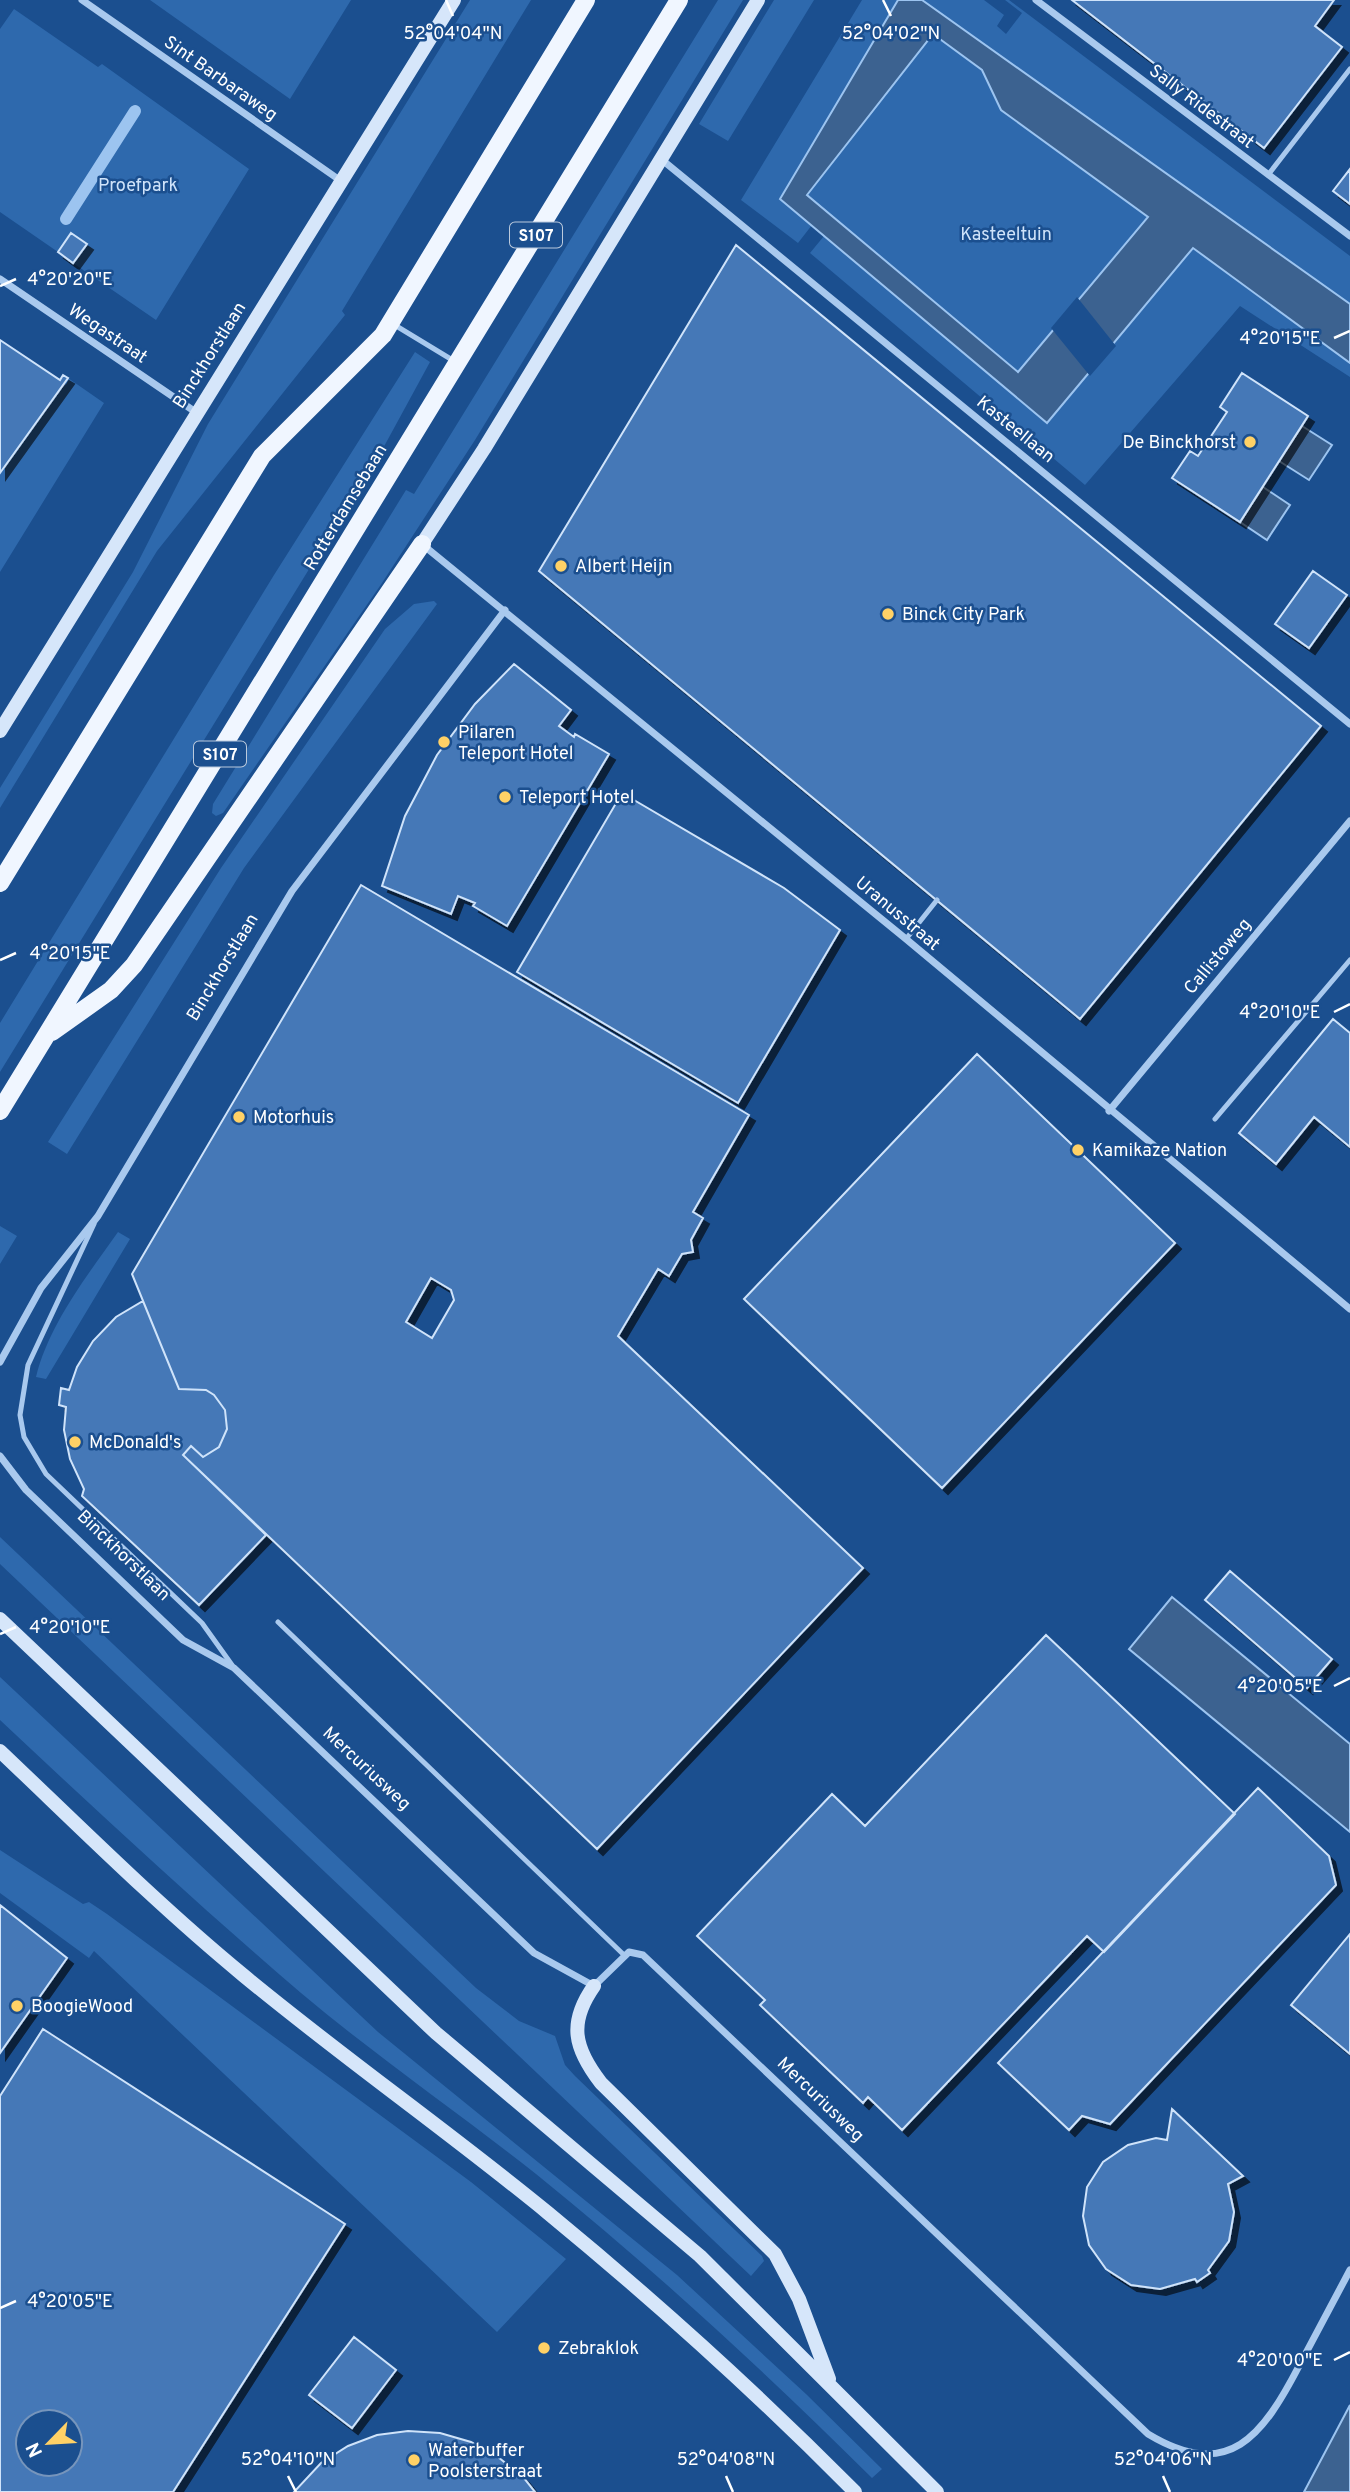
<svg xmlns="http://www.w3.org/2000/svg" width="1350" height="2492" font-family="Overpass,sans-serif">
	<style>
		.green { fill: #2e69ad }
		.water { fill: #3c6290; stroke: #9cc4f0; stroke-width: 2; fill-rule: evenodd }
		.pier { fill: #1b4f8f }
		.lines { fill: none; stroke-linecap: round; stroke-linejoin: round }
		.stream { stroke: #9cc4f0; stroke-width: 12 }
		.building { fill: #4478b7; stroke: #cfe3fa; stroke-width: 2; fill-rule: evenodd; filter: url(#shadow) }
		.lane { stroke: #a9c9ee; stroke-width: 5 }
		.street { stroke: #a9c9ee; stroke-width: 7 }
		.secondary { stroke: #d6e6fa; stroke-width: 14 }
		.primary { stroke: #f0f6ff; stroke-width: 18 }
		.ticks { fill: none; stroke: #fff; stroke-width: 2.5 }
		.poi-dot { fill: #ffd166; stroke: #1b4f8f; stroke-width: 2.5 }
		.labels { text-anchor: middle; stroke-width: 5; stroke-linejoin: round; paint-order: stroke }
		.shield { fill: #1b4f8f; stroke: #bbcadd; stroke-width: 2 }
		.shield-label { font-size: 16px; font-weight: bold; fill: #fff }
		.street-label { font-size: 18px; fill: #fff; stroke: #1b4f8f }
		.park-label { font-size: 18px; fill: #cfe3fa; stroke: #1b4f8f }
		.poi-label { font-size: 18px; fill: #fff; stroke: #1b4f8f; text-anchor: start }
		.ticks-label { font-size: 18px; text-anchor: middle; fill: #fff; stroke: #1b4f8f; stroke-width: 5; stroke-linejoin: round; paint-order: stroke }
	</style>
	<defs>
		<filter id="shadow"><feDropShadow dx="6" dy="6" stdDeviation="0" flood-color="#0009"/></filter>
	</defs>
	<rect width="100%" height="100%" fill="#1b4f8f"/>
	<path class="green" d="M150 0H351L290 99Z
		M470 0H531L342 311 345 315 157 551 0 808V788L133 572 208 424Z
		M718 0H743L475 440 382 583 223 813 216 816 212 813 213 804 406 490 414 494Z
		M774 0H814L728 141 699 124Z
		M862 0H898L780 198 812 225 798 243 741 200Z
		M922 0H984L1004 15 997 26 1006 34 1022 13 1005 0H1009L1350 256V304Z
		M14 9 98 67 102 64 249 169 156 320 73 263 86 243 71 233 58 252 0 212V29Z
		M933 34 982 70 1001 110 1148 217 1018 372 807 195Z
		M824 236 1047 423 1193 248 1350 363V377L1240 306 1085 485 810 253Z
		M415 352 430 362 381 452 0 1072V1023L274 575Z
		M68 378 104 403 0 572V473Z
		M434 601 437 604 244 868 67 1154 48 1142 221 868 385 629 414 604Z
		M0 1226 17 1236 0 1264Z
		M118 1232 130 1239 46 1379 36 1377C49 1324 87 1276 118 1232Z
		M0 1537 476 1988 519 2021 555 2036 565 2065 575 2076 762 2256 764 2261 751 2276 0 1564Z
		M0 1677 378 2032 677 2275 806 2394 882 2469 872 2478C765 2372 654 2269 536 2174 459 2113 377 2057 301 1993 198 1905 99 1813 0 1720Z
		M0 1850 83 1904 89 1902 107 1914 471 2182 566 2259 497 2332 94 1951 89 1958 0 1893Z"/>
	<path class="water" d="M898 0H922L1350 304V363L1193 248 1047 423 780 199ZM933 34 982 70 1001 110 1148 217 1018 372 807 195Z
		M1302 426 1332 445 1309 480 1279 461Z
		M1263 487 1290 505 1267 540 1240 522Z
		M1172 1597 1350 1744V1832L1129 1649Z
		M1350 2405V2492H1304Z"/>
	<path class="pier" d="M1077 297 1116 346 1090 376 1051 328Z"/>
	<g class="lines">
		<path class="stream" d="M66 219 135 111"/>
	</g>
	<path class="building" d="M1072 0H1334L1315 26 1342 47 1264 148Z
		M1350 169V204L1333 191Z
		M71 233 87 244 73 263 58 252Z
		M736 245 1321 726 1080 1019 539 571Z
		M0 340 60 380 63 375 68 378 0 473Z
		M1242 373 1308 416 1240 522 1172 478 1190 451 1198 456 1227 412 1220 407Z
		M1313 571 1347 595 1309 648 1275 624Z
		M514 664 571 710 559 726 574 737 575 734 609 754 507 926 473 906 475 903 458 896 451 914 382 886 405 816 437 755 475 704Z
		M622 793 784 888 840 930 738 1103 517 972Z
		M361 885 749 1115 693 1212 703 1218 691 1240 693 1252 682 1254 669 1276 658 1269 618 1336 863 1568 597 1849 183 1455 191 1446 203 1457 219 1447 227 1429 225 1410 214 1395 206 1390 179 1389 132 1274ZM431 1278 451 1290 454 1300 432 1338 406 1322Z
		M1333 1019 1350 1033V1147L1314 1117 1276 1164 1239 1133Z
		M977 1054 1175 1243 942 1488 744 1299Z
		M143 1301 179 1389 206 1390 214 1395 225 1410 227 1429 219 1447 203 1457 191 1446 183 1455 266 1535 199 1605 82 1496 84 1489 70 1459 64 1430 66 1407 59 1405 61 1388 69 1390 77 1367 93 1341 116 1317Z
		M1230 1571 1332 1659 1307 1688 1205 1600Z
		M1046 1635 1235 1814 1104 1952 1087 1936 902 2130 868 2097 863 2103 760 2005 765 2000 697 1936 832 1794 865 1826Z
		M1258 1788 1329 1856 1336 1885 1110 2124 1082 2116 1069 2130 998 2063Z
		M0 1905 67 1958 0 2053Z
		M1350 1934V2054L1291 2005Z
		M43 2029 345 2224 173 2492H0V2096ZM28 2422H70V2464H28Z
		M1172 2109 1243 2176 1228 2184 1234 2212 1229 2241 1208 2270 1210 2273 1197 2282 1195 2279 1160 2289 1131 2285 1106 2269 1089 2245 1083 2216 1087 2187 1103 2162 1128 2145 1156 2138 1167 2140Z
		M354 2337 396 2370 352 2428 309 2395Z
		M408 2431 440 2433 471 2442 498 2457 523 2477 535 2492H294L321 2463 348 2446 377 2435Z"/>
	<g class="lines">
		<path class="lane" d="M1268 175 1350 69
			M393 324 454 361
			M906 939 937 900
			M1215 1119 1350 960
			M94 1224 28 1365 20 1415 24 1437 46 1474 202 1623 232 1665
			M278 1622 624 1955"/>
		<path class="street" d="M82 0 341 181
			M1036 0 1350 236
			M661 159 1350 724
			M0 279 197 413
			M423 545 906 939 1350 1309
			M1109 1111 1350 821
			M0 1362 41 1288 98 1216 292 891 505 610
			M0 1456 26 1490 183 1640 234 1668 534 1953 594 1986 629 1952 643 1955 1148 2434C1229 2483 1263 2435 1299 2366 1316 2334 1333 2302 1350 2270"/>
		<path class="secondary" d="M422 544 484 449 758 0
			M0 731 454 0
			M0 1619 436 2033 700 2256 937 2492
			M0 1751C80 1827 158 1905 243 1975 342 2057 448 2131 548 2213 655 2301 758 2394 855 2492
			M594 1986C568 2023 574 2048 601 2083L775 2254 799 2299 829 2379"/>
		<path class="primary" d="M0 883 262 456 383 335 586 0
			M52 1032 111 990 134 965 422 544
			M0 1111 679 0"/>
	</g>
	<path class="ticks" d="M446 0 453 16M883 0 891 16M0 286 16 279M1334 338 1350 331M0 960 16 953M1334 1012 1350 1004M0 1634 16 1627M1334 1686 1350 1678M0 2308 16 2301M1334 2360 1350 2352M288 2476 296 2492M726 2476 733 2492M1163 2476 1170 2492"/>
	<g class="poi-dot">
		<circle cx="1250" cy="442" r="7"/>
		<circle cx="561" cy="566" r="7"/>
		<circle cx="888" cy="614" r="7"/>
		<circle cx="444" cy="742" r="7"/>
		<circle cx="505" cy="797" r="7"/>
		<circle cx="239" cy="1117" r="7"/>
		<circle cx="1078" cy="1150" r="7"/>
		<circle cx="75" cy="1442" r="7"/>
		<circle cx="17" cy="2006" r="7"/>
		<circle cx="544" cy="2348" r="7"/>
		<circle cx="414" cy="2460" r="7"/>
	</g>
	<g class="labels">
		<g class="shield">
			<rect x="510" y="222.5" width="52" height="25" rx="5"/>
			<rect x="194" y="741.5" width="52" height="25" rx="5"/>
		</g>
		<g class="shield-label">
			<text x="536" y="241">S107</text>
			<text x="220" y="760">S107</text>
		</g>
		<g class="street-label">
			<text transform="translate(221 78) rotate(35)" y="6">Sint Barbaraweg</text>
			<text transform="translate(1202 106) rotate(37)" y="6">Sally Ridestraat</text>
			<text transform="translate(108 333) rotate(34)" y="6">Wegastraat</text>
			<text transform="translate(209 355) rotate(-58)" y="6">Binckhorstlaan</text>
			<text transform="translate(1016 429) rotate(39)" y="6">Kasteellaan</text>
			<text transform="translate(345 507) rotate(-59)" y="6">Rotterdamsebaan</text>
			<text transform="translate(898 913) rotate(40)" y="6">Uranusstraat</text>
			<text transform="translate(1217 956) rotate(-50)" y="6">Callistoweg</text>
			<text transform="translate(222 967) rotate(-59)" y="6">Binckhorstlaan</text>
			<text transform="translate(124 1555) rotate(44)" y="6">Binckhorstlaan</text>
			<text transform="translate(367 1768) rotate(43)" y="6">Mercuriusweg</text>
			<text transform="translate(821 2099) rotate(44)" y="6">Mercuriusweg</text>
		</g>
		<g class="park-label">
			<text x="138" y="191">Proefpark</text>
			<text x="1006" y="240">Kasteeltuin</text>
		</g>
		<g class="poi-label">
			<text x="1236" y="448" text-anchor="end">De Binckhorst</text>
			<text x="575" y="572">Albert Heijn</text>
			<text x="902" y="620">Binck City Park</text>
			<text x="458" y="738">Pilaren<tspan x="458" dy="21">Teleport Hotel</tspan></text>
			<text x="519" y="803">Teleport Hotel</text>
			<text x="253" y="1123">Motorhuis</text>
			<text x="1092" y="1156">Kamikaze Nation</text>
			<text x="89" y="1448">McDonald's</text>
			<text x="31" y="2012">BoogieWood</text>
			<text x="558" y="2354">Zebraklok</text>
			<text x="428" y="2456">Waterbuffer<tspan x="428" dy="21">Poolsterstraat</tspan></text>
		</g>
	</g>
	<g class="ticks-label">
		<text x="891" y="39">52°04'02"N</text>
		<text x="453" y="39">52°04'04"N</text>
		<text x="70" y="285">4°20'20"E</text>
		<text x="1280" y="344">4°20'15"E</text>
		<text x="70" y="959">4°20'15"E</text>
		<text x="1280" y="1018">4°20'10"E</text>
		<text x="70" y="1633">4°20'10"E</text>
		<text x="1280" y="1692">4°20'05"E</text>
		<text x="70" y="2307">4°20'05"E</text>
		<text x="1280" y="2366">4°20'00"E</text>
		<text x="288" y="2465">52°04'10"N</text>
		<text x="726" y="2465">52°04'08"N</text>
		<text x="1163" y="2465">52°04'06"N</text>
	</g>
	<g transform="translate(49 2443) rotate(245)"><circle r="33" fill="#1b4f8f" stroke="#7695bc" stroke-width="2"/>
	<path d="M0-5L12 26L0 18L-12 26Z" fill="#ffd166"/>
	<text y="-10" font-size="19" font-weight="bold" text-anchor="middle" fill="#ffffff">N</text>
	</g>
</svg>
